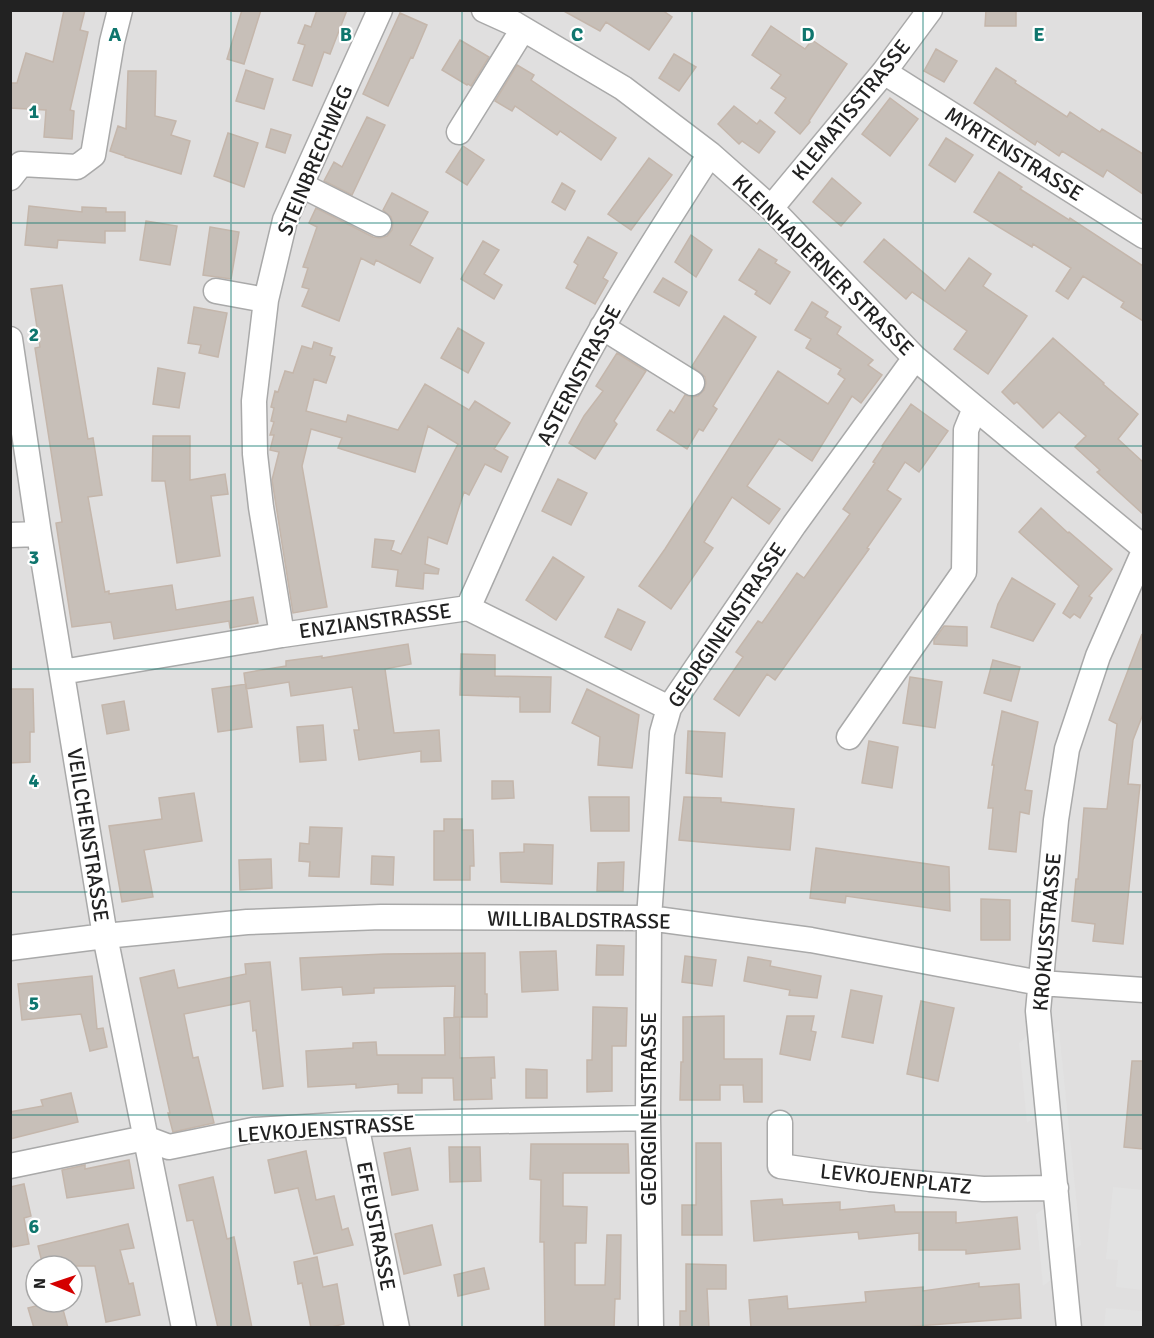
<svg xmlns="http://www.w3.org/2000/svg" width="1154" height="1338" font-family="Signika,sans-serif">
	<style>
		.residential { fill: #e0dfdf; fill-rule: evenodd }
		.parking { fill: #e2e2e2 }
		.building { fill: #c7bfb8; stroke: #c4b6ab; stroke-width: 1.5 }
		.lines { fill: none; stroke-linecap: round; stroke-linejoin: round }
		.minor-casing { stroke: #a9a9a9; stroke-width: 27 }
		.minor { stroke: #fff; stroke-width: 24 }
		.grid { fill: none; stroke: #0f766e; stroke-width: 1.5; stroke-opacity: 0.55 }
		.labels { text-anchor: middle; stroke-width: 4.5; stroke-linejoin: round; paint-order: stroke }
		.street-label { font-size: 21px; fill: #222; stroke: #fff }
		.grid-label { font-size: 20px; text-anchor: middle; font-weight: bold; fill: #0f766e; stroke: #fff; stroke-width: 4.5; stroke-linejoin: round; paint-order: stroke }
	</style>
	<rect width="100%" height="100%" fill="#f2efe9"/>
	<path class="residential" d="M10 11H1143V1327H11ZM36 1266H72V1302H36Z"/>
	<path class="parking" d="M1059 1030 1081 1245 1068 1254 1047 1039Z
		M1030 1033 1039 1114 1027 1123 1019 1043Z
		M1113 1187 1143 1190V1290L1116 1287 1118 1260 1106 1259Z
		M1049 1205 1055 1277 1043 1286 1036 1214Z
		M1106 1308 1143 1311V1327H1104Z"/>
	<path class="building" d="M64 10H85L80 30 88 32 70 110 74 111 72 139 44 137 46 110 10 108V83H17L26 53 53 62Z
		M242 10H261L244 64 227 59Z
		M317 10H347L330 54 324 52 312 86 293 80 305 45 298 43 305 25 311 27Z
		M562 10H662L672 17 649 50 606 22 600 31Z
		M986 10H1016V26H985Z
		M400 13 427 25 413 58 411 57 388 106 363 94Z
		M771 26 805 49 812 40 847 64 809 121 810 122 800 134 775 113 786 98 771 88 781 75 752 55Z
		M460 40 489 57 471 86 468 84 467 85 442 70Z
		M936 49 957 61 944 82 924 71Z
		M674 54 696 67 679 91 659 78Z
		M517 65 534 75 531 80 616 138 601 160 560 131 557 135 515 106 512 111 495 101Z
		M996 68 1016 81 1015 83 1067 117 1070 112 1100 132 1102 129 1143 154V194L1107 170 1103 177 1062 151 1059 156 1037 141 1035 145 974 103Z
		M246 70 273 79 264 109 236 101Z
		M128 71H156L155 116 176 121 171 135 190 141 181 174 125 157V156L110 151 118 126 126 129Z
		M890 98 918 119 890 156 862 134Z
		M734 106 757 124 760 120 775 132 759 153 742 141 739 144 718 124Z
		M367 117 385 125 352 195 324 181 334 162 342 167Z
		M271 129 291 135 285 153 266 147Z
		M228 133 258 143 244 187 214 176Z
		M946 138 973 155 955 182 929 165Z
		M463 146 484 160 467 185 446 172Z
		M649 158 672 175 631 230 608 214Z
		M999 172 1022 187 1020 189 1069 220 1070 218 1143 266V321L1121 307 1124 302 1083 276 1068 299 1056 291 1071 268 1033 244 1032 247 974 212Z
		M832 178 861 203 841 226 813 202Z
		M562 183 575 191 565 210 552 202Z
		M392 193 428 212 410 245 433 258 420 283 376 260 374 265 361 258 339 321 302 306 309 289 302 287 308 268 303 267 317 227 309 223 316 208 373 237 380 238 387 236 392 230 393 223 391 217 383 210Z
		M29 206 82 212V207L106 208V212H125V231H105V243L58 240 57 248 25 245Z
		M146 221 177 226 170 265 140 260Z
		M210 227 239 232 231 279 203 275Z
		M691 235 712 250 696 277 675 262Z
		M588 237 617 253 603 278 608 281 595 304 566 288 578 265 574 262Z
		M884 239 945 291 969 258 991 274 983 286 1027 316 988 374 954 349 967 331 912 292 906 299 864 262Z
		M483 241 499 250 484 274 502 285 494 299 461 279Z
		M759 249 777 260 775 263 790 272 770 304 755 294 757 291 739 280Z
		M663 278 687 292 679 306 654 292Z
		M62 285 88 439 93 438 102 495 88 497 105 592 109 591V594L172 585 176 610 253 597 258 623 230 628 229 621 114 639 111 622 72 627 56 523 62 522 35 348 40 347 31 289Z
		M812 302 828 312 825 317 841 327 837 334 873 360 868 365 882 375 861 403 852 396 812 461 779 439 747 486 780 509 769 524 732 497 704 542 713 548 671 609 639 586 665 549 778 371 828 404 845 379 838 374 841 369 806 348 811 339 795 330Z
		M194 307 227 313 218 357 199 353 201 345 188 343Z
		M724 316 756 337 713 406 717 409 703 431 699 429 687 449 657 430 670 410 674 413 685 395 692 397 698 396 704 390 706 383 705 377 692 366Z
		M458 328 484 343 468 373 441 358Z
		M1053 338 1104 383 1103 384 1138 414 1118 439 1143 462V514L1097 472 1100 470 1075 447 1086 436 1059 412 1043 428 1017 402 1014 404 1002 392Z
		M314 342 332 348 330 355 335 357 326 383 314 379 306 411 346 422 348 415 398 430 425 384 469 410 475 401 510 423 494 449 508 457 501 472 485 464 469 495 464 492 447 544 428 537 425 564 439 569 438 574 424 573 423 589 396 586 398 570 372 567 375 539 394 541 391 550 401 554 458 444 428 426 415 472 338 448 342 438 311 429 302 466 327 607 293 613 272 480 279 452 270 450 274 435H270L274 422 271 421 274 408 271 407 275 391 278 392 285 371 293 373 302 346 312 349Z
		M617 353 646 371 614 421 617 424 595 459 569 443 584 416 603 391 596 386Z
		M158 368 185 373 179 408 153 404Z
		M911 404 948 431 919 472 905 462 887 490 901 499 867 548 869 549 775 680 767 674 739 716 714 699 743 657 736 652 758 621 762 623 797 573 804 578 850 514 843 509 875 463 873 462 883 447 882 446Z
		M153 436H190V480L225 474 228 494 211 496 220 556 177 563 165 481H152Z
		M558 479 587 493 571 525 542 511Z
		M1041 508 1068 533 1069 532 1112 569 1089 596 1092 598 1080 618 1074 614 1070 618 1063 613 1079 586 1019 532Z
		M553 557 584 577 556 620 526 600Z
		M1012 578 1055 604 1033 641 991 627 998 604Z
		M618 609 645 622 631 650 605 637Z
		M944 626 967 627V646L934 644V640Z
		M1142 634 1143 714 1133 740 1128 784 1140 785 1123 944 1093 941 1095 924 1072 921 1076 879H1078L1084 808 1107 809 1117 724 1109 720Z
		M408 644 411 664 385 669 394 733 439 730 441 761 421 762V751L359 760 354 730H359L352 687 291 696 289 682 246 689 244 673 286 666V661L322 656V658Z
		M461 654 495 655V676L551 677 550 712H520V697L460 695Z
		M993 660 1020 667 1011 701 984 693Z
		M910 677 942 682 935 728 903 723Z
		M246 684 252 727 218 732 212 689Z
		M10 689H33L34 732H30V762L10 763Z
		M587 689 639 715 632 768 598 765 600 737 572 723Z
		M124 701 129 730 107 734 102 705Z
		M1002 711 1038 722 1025 790 1032 791 1029 814 1020 812 1016 852 989 849 993 808H988L994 765H992Z
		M323 725 326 760 300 762 297 727Z
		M688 731 725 733 722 777 686 773Z
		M869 741 898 747 892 788 862 783Z
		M492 781H513L514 798 492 799Z
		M194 793 202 841 144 850 153 897 122 902 109 826 162 819 159 798Z
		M589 797H629V831H591Z
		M684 797 721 798V802L794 809 790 850 679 840Z
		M444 819H462V830H473L474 866H470V880H434V831H444Z
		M310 827 342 828 339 877 309 876 310 862 299 861 300 843 309 844Z
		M524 844 553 845 552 884 501 882 500 853 524 852Z
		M816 848 949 867 950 911 846 896 845 903 810 898Z
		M372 856 394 857 393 885 371 884Z
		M271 859 272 888 240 890 239 860Z
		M624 862 623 891H597L598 863Z
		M981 899 1010 900V940H981Z
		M597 945 624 946 623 975H596Z
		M556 951 558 990 522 992 520 952Z
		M485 953V994H487V1017H454L455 986 374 988V993L343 995 342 987 302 990 300 958 384 954Z
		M685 956 716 960 712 986 682 982Z
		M748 957 771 961 770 966 821 976 817 998 789 995 790 990 744 981Z
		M270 962 283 1086 263 1089 256 1030 253 1031 250 1001 184 1014 193 1058 198 1057 214 1123 173 1132 168 1113H170L140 978 174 970 178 988 246 974 245 964Z
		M92 976 97 1029 103 1028 107 1047 90 1051 81 1014 22 1020 18 984Z
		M851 990 882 996 873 1043 842 1037Z
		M921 1001 954 1008 938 1081 907 1074Z
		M593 1007 627 1008 626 1046H612V1091L587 1092V1060H592Z
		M724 1016V1059H762V1102H744L743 1085H720V1100H680L681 1062H683V1017Z
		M787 1016H814L811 1031 816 1032 810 1060 780 1054Z
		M460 1017V1058L494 1057 495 1078H491L492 1099 454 1100 453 1078H422V1093H398V1084L356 1088V1084L308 1087 306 1051 353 1048V1043L376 1042 377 1055H445L444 1018Z
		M1132 1061H1143V1149L1124 1147Z
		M526 1069 547 1070V1098H526Z
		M71 1093 78 1122 10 1139V1112L43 1106 41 1100Z
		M696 1143H721L722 1235H682V1205H696Z
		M531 1144H628L629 1173H563V1206L587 1207 586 1243H575V1285H605L607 1235H621L620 1299H615L614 1328H545L544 1242H540L541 1180 530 1179Z
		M449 1147H480L481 1181 450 1182Z
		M410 1148 418 1190 392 1195 384 1153Z
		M306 1151 316 1200 334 1196 342 1230 348 1228 353 1245 314 1254 298 1188 275 1193 268 1160Z
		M129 1160 134 1188 67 1198 62 1170 85 1165V1169Z
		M213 1177 227 1239 234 1237 252 1328H218L193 1220 187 1221 179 1185Z
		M24 1184 31 1216 24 1218 29 1244 13 1247 10 1236V1187Z
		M782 1199 783 1205 840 1202V1210L894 1205 895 1212H956V1223L1017 1217 1020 1249 966 1254V1250H919V1233L859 1239 858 1232 754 1241 751 1201Z
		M128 1224 134 1248 120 1250 129 1284 133 1283 140 1315 106 1322 95 1266H43L38 1246Z
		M432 1225 441 1265 404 1274 395 1234Z
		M317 1257 323 1287 337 1284 344 1324 327 1328H311L302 1283 298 1284 294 1262Z
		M686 1264 726 1265V1289H707L709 1328H680V1311H686Z
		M484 1268 489 1289 458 1296 454 1275Z
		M979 1283V1287L1019 1284 1021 1318 891 1328H751L749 1300 787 1296 788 1309 866 1302 865 1292 923 1287V1291Z
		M51 1302H61L68 1328H34L28 1308Z"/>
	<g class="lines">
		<defs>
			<path id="minor" d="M484 10 515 24 623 88 710 154 771 208 915 358 1144 548
				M884 72 1144 236
				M459 132 523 29
				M10 178 21 164 77 167 93 155 112 42 120 10
				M301 185 379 224
				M771 208 884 72 930 10
				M216 291 266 300
				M602 327 692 383
				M10 339 39 534 105 936 184 1328
				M10 535 39 534
				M468 608C497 544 524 480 555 417 599 325 655 240 710 154
				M282 635 261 507 255 454 254 401 266 300 285 220 380 10
				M62 672 282 635 468 608 669 708
				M849 737 964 572 966 430 975 408
				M10 948 105 936 247 922 381 917 649 918 811 940 1040 983 1144 990
				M780 1123V1166L870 1179 983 1189 1056 1188
				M356 1124 397 1328
				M10 1166 145 1138 169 1147 253 1130 356 1124 648 1118
				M651 1328 648 1118 649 918 662 733 669 708 794 525 915 358
				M1069 1328 1038 1011 1056 820 1067 749 1098 656 1144 551"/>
		</defs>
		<use href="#minor" class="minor-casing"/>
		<use href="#minor" class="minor"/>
	</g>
	<path class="grid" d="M231 10V1328M462 10V1328M692 10V1328M923 10V1328M10 223H1144M10 446H1144M10 669H1144M10 892H1144M10 1115H1144"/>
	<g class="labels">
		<g class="street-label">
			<text transform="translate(851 110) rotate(-51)" y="7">KLEMATISSTRASSE</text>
			<text transform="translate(1014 154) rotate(32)" y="7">MYRTENSTRASSE</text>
			<text transform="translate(315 160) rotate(-67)" y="7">STEINBRECHWEG</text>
			<text transform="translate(823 265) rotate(45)" y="7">KLEINHADERNER STRASSE</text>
			<text transform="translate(579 375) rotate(-62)" y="7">ASTERNSTRASSE</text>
			<text transform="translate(375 621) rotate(-8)" y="7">ENZIANSTRASSE</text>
			<text transform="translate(727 625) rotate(-56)" y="7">GEORGINENSTRASSE</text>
			<text transform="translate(88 835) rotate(81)" y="7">VEILCHENSTRASSE</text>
			<text transform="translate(579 920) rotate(1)" y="7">WILLIBALDSTRASSE</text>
			<text transform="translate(1047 932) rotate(-85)" y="7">KROKUSSTRASSE</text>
			<text transform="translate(649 1109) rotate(-90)" y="7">GEORGINENSTRASSE</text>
			<text transform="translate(326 1129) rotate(-4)" y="7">LEVKOJENSTRASSE</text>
			<text transform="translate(896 1179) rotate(6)" y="7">LEVKOJENPLATZ</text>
			<text transform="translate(376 1226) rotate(79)" y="7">EFEUSTRASSE</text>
		</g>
	</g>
	<g class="grid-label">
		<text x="115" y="41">A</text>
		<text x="346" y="41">B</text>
		<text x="577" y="41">C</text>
		<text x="808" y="41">D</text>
		<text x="1039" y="41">E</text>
		<text x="34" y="118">1</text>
		<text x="34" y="341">2</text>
		<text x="34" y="564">3</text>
		<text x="34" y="787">4</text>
		<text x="34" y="1010">5</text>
		<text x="34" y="1233">6</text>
	</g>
	<rect width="1154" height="1338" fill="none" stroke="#222222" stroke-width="24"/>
	<g transform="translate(54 1284) rotate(272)"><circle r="28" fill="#ffffff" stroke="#a7a7a7" stroke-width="1.5"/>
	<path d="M0-4.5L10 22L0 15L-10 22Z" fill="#d40000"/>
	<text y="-9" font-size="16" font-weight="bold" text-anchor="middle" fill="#222222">N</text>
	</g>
</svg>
